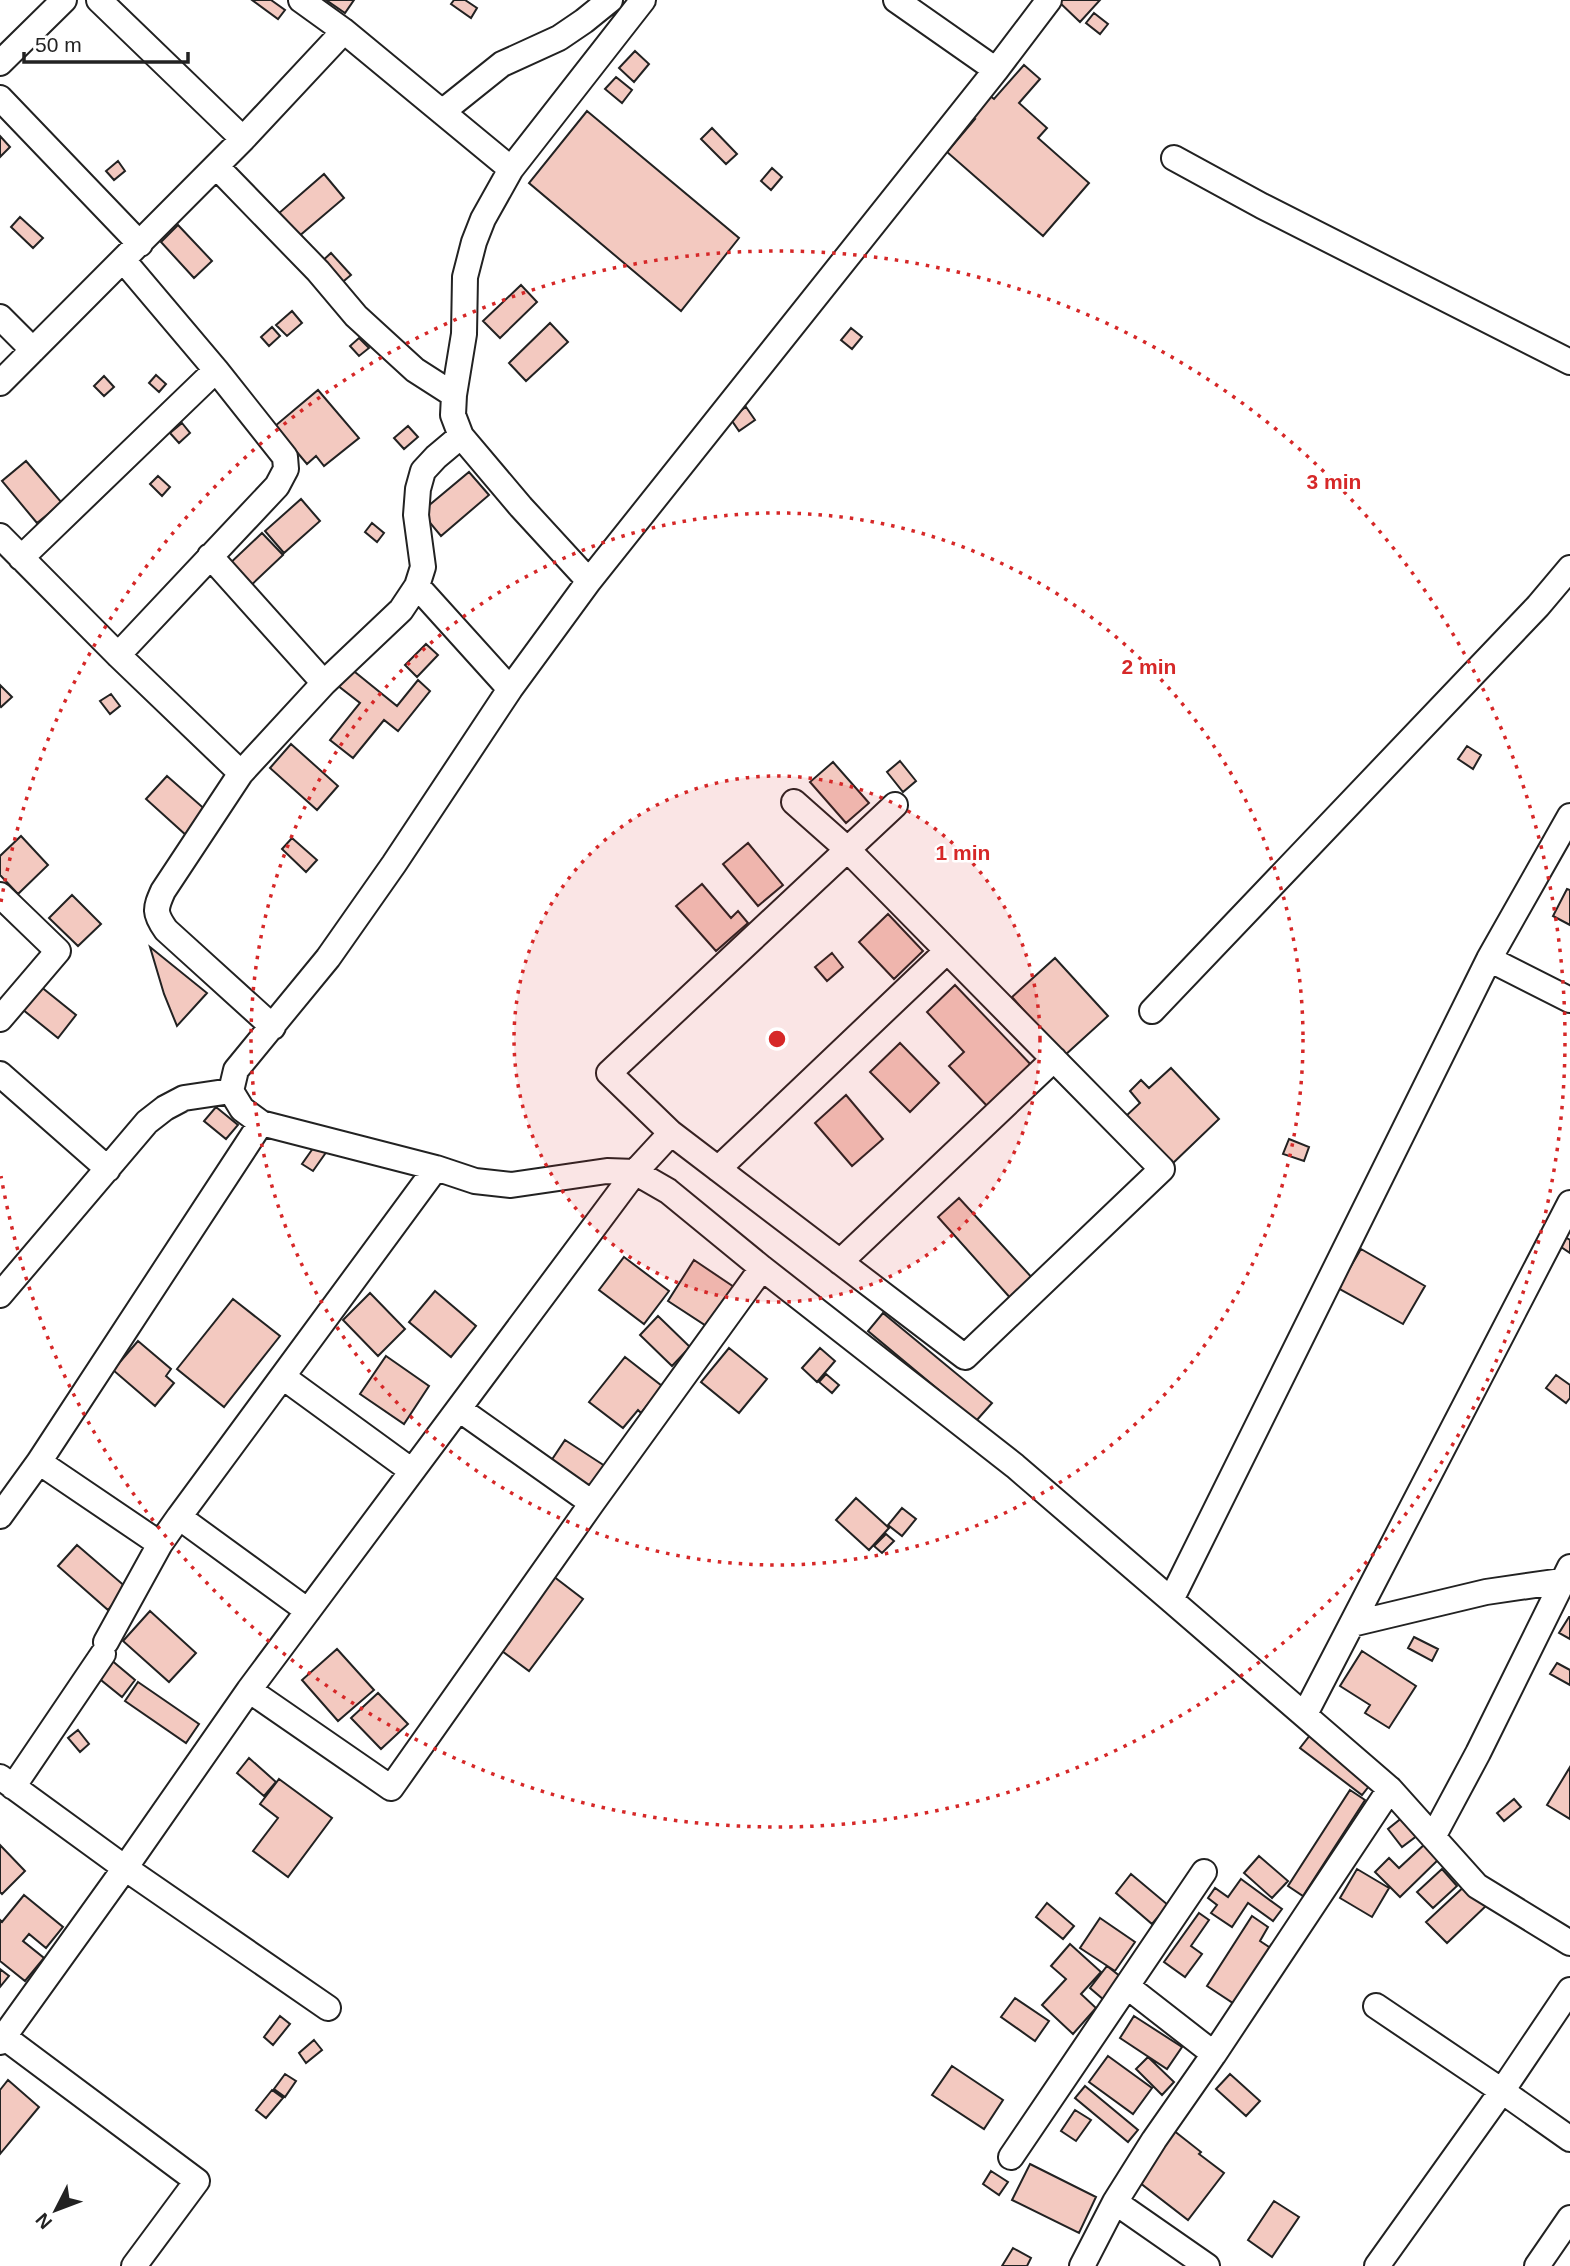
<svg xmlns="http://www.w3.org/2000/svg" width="1570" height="2266" font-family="Arial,sans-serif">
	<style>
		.building { fill: #f3c9c0; stroke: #222; stroke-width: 2 }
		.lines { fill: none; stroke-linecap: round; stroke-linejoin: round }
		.minor-casing { stroke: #222; stroke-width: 28 }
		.minor { stroke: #fff; stroke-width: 24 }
		.ring { fill: none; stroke: #d62828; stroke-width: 3.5; stroke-dasharray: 3.5 7 }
		.centre { fill: #d62828; stroke: #fff; stroke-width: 3.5 }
		.ring-label { font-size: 21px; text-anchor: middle; font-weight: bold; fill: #d62828; stroke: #fff; stroke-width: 5; stroke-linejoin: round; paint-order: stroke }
	</style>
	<rect width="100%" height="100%" fill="#fff"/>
	<path class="building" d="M252 0H271L285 10 278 19Z
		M326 0H354L345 13Z
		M454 0H465L477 8 471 18 451 4Z
		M1057 0H1100L1080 22Z
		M1094 13 1108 24 1100 34 1086 23Z
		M635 51 649 64 634 82 619 68Z
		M1024 65 1040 79 1019 103 1047 128 1038 138 1089 183 1043 236 947 152 975 119 972 117 990 96 994 99Z
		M616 77 632 90 622 103 605 89Z
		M587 111 739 238 681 311 529 183Z
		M712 128 737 154 726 164 701 139Z
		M0 136 10 147 0 157Z
		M118 161 125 171 114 180 106 171Z
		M772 168 782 177 771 190 761 181Z
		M324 174 344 198 298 237 278 214Z
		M20 217 43 238 33 248 11 227Z
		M178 225 212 261 194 278 161 242Z
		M331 253 351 275 339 285 320 263Z
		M521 285 537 302 500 338 483 321Z
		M292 311 302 323 287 336 276 325Z
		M550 323 568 342 526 381 509 363Z
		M272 327 280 336 269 346 261 337Z
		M851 328 862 337 852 349 841 340Z
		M359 338 369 348 359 356 350 346Z
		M156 375 166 384 159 392 149 383Z
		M104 376 114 387 104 396 94 386Z
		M318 390 359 438 324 466 316 456 307 464 275 426Z
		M746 407 755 420 739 431 730 418Z
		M182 423 190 433 179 443 170 433Z
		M408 426 418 437 404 449 394 438Z
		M26 461 62 503 37 523 2 481Z
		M469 472 489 495 441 536 421 512Z
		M158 476 170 487 162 496 150 484Z
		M301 499 320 521 284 553 265 531Z
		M372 523 384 533 377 542 365 532Z
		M262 533 283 555 246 590 225 568Z
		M426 644 438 655 417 677 405 665Z
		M350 668 397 706 418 680 430 691 398 731 384 720 353 758 330 740 360 703 337 685Z
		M0 685 12 697 1 707 0 706Z
		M111 694 120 706 110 714 100 701Z
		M291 744 338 786 317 810 270 768Z
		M1467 746 1481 755 1473 769 1458 759Z
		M900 761 916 781 903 792 887 772Z
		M833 762 869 803 846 823 810 782Z
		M167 776 208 812 187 836 146 799Z
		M21 836 48 865 18 894 0 875V856Z
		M292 838 317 860 306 872 282 849Z
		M748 843 783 885 758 906 723 864Z
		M702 884 731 918 738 911 748 923 716 951 676 906Z
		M1567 889 1570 890V925L1553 916Z
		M72 895 101 924 78 946 49 918Z
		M888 914 923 951 894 979 859 942Z
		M150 947 207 993 177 1026 164 994Z
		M832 953 843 967 827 981 815 967Z
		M1055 958 1108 1016 1064 1056 1012 997Z
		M955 985 1035 1069 990 1109 949 1066 964 1052 927 1012Z
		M40 986 76 1015 58 1038 22 1009Z
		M900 1043 939 1083 910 1112 870 1072Z
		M1171 1068 1219 1119 1171 1165 1125 1117 1140 1103 1130 1091 1141 1080 1149 1088Z
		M846 1095 883 1139 852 1166 815 1123Z
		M216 1107 238 1125 226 1139 204 1121Z
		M1289 1139 1309 1147 1304 1161 1283 1154Z
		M316 1144 327 1151 313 1171 302 1164Z
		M959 1198 1035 1281 1013 1301 938 1217Z
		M1563 1236 1570 1240V1253L1558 1245Z
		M1361 1249 1425 1286 1403 1324 1338 1288Z
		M624 1257 669 1291 644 1324 599 1290Z
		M694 1260 737 1289 711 1329 668 1301Z
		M435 1291 476 1326 451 1357 409 1322Z
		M370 1293 405 1329 378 1356 343 1320Z
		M233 1299 280 1336 224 1407 177 1369Z
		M883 1313 992 1403 976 1421 868 1331Z
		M658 1316 690 1347 672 1366 640 1335Z
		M138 1341 171 1369 166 1376 174 1383 155 1406 113 1370Z
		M729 1348 767 1379 739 1413 701 1382Z
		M820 1348 835 1361 817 1382 802 1368Z
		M386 1356 429 1386 404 1424 360 1394Z
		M625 1357 662 1386 641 1413 638 1410 623 1428 589 1402Z
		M826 1374 839 1385 832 1393 819 1382Z
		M1556 1375 1570 1385V1398L1566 1403 1546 1388Z
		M565 1440 608 1468 592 1493 549 1464Z
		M856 1498 889 1528 869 1550 836 1520Z
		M902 1508 916 1519 902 1536 888 1525Z
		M886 1534 894 1541 882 1553 874 1546Z
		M77 1545 127 1588 108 1610 58 1566Z
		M553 1576 583 1599 529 1671 498 1648Z
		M150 1611 196 1653 169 1682 123 1641Z
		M1569 1617H1570V1639L1559 1633Z
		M1414 1637 1438 1649 1432 1661 1408 1648Z
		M337 1649 374 1690 338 1721 302 1680Z
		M1362 1651 1416 1686 1389 1728 1365 1713 1370 1705 1340 1686Z
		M110 1659 135 1680 122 1697 96 1676Z
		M1557 1663 1570 1670V1685L1550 1674Z
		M138 1682 199 1724 186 1743 125 1701Z
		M378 1693 408 1724 381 1749 351 1718Z
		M78 1730 89 1744 80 1752 68 1738Z
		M1311 1734 1373 1781 1362 1795 1300 1748Z
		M249 1758 276 1782 264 1796 237 1773Z
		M1570 1767V1819L1547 1805Z
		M279 1779 332 1818 288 1877 253 1851 278 1818 260 1804Z
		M1350 1790 1365 1800 1303 1896 1288 1886Z
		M1514 1799 1521 1807 1504 1821 1497 1813Z
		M1403 1817 1418 1835 1402 1847 1388 1829Z
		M1426 1843 1440 1858 1400 1897 1375 1872 1389 1858 1399 1868Z
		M0 1845 25 1871 2 1894 0 1892Z
		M1259 1856 1288 1881 1272 1898 1244 1873Z
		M1357 1869 1389 1888 1372 1917 1340 1898Z
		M1442 1869 1457 1886 1433 1908 1417 1892Z
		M1131 1874 1168 1905 1152 1924 1116 1893Z
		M1241 1879 1282 1909 1273 1921 1248 1903 1232 1927 1211 1913 1217 1905 1208 1898 1215 1888 1228 1897Z
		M1468 1883 1488 1904 1447 1943 1426 1922Z
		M24 1895 63 1927 46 1948 29 1934 23 1941 44 1958 25 1981 0 1961V1920L2 1922Z
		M1047 1903 1074 1926 1063 1939 1036 1917Z
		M1199 1913 1209 1920 1191 1946 1202 1954 1185 1977 1164 1962Z
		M1252 1916 1268 1927 1260 1941 1272 1949 1236 2005 1207 1986Z
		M1100 1918 1135 1942 1115 1971 1080 1948Z
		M1070 1944 1101 1972 1081 1994 1096 2008 1073 2034 1042 2005 1066 1979 1051 1966Z
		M1107 1966 1121 1977 1104 2000 1090 1988Z
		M0 1969 9 1976 0 1987Z
		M1015 1998 1049 2021 1035 2041 1001 2017Z
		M280 2016 290 2024 273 2045 264 2037Z
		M1134 2016 1182 2047 1167 2069 1120 2038Z
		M314 2040 322 2050 306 2063 299 2053Z
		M1108 2056 1152 2088 1133 2114 1089 2082Z
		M1148 2057 1174 2082 1162 2095 1136 2069Z
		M952 2066 1003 2100 984 2129 932 2095Z
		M285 2074 296 2081 285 2097 274 2089Z
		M1230 2074 1260 2101 1246 2116 1216 2089Z
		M8 2080 39 2107 0 2154V2090Z
		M1085 2086 1138 2130 1128 2142 1075 2098Z
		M272 2090 283 2098 266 2118 256 2110Z
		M1075 2110 1091 2120 1076 2141 1061 2131Z
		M1173 2130 1201 2152 1199 2154 1224 2173 1188 2220 1135 2179Z
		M1030 2164 1096 2197 1079 2233 1012 2200Z
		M991 2171 1008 2182 999 2195 983 2184Z
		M1274 2201 1299 2217 1272 2257 1248 2240Z
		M1013 2248 1031 2258 1027 2266H1002Z"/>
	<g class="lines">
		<defs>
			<path id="minor" d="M99 0 243 139
				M301 0 344 31 511 169
				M896 0 996 70
				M1049 0 996 70 589 581 510 689 394 864 328 958 236 1070 231 1091 242 1109 261 1123 436 1168 475 1181 511 1185 607 1171 635 1172 668 1191 762 1268 1015 1466 1171 1600
				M0 63 64 0
				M0 98 140 244
				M442 112 502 64 559 38 584 21 610 0
				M1174 158 1262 206 1570 362
				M216 166 318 271 356 316 415 370 454 395
				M0 317 33 350
				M0 383 243 139 344 31
				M0 536 118 655 241 773
				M210 556 324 683
				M21 558 216 370
				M589 581 521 507 461 436 453 415 454 395 464 334 465 277 474 242 483 219 511 169 643 0
				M417 586 510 689
				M118 655 277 486 286 469 285 457 216 370 123 260
				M0 895 58 951 0 1019
				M1489 959 1570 1000
				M1152 1011 1538 606 1570 568
				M273 1027 166 930C154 913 155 909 163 891L241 773 324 683 401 610 417 586 423 567 416 515 418 489 423 471 436 457 461 436
				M0 1074 108 1169
				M671 1133 965 1357 1162 1169 847 849 794 802
				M718 1169 947 951
				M840 1262 1054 1059
				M0 1295 147 1122 165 1108 184 1098 231 1091
				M283 1377 412 1471
				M459 1409 592 1503
				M39 1462 261 1123
				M0 1516 39 1462 160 1544
				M179 1517 436 1168
				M1352 1624 1486 1592 1562 1581
				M106 1642 160 1544 179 1517 308 1611
				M249 1690 391 1788 592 1503 762 1268
				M1305 1714 1570 1203
				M0 1777 125 1868 328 2008
				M13 1787 103 1654
				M1390 1789 1171 1600 1489 959 1570 816
				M1433 1837 1478 1753 1570 1567
				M1128 1987 1214 2054
				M1376 2006 1502 2091 1570 2139
				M4 2037 197 2181 134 2266
				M0 2042 125 1868 249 1690 635 1172 671 1133 609 1073 895 805
				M1011 2157 1204 1872
				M1115 2202 1207 2266
				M1082 2266 1115 2202 1154 2140 1214 2054 1390 1789 1477 1886 1570 1943
				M1377 2266 1502 2091 1570 1990
				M1537 2266 1570 2218"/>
		</defs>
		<use href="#minor" class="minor-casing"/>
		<use href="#minor" class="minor"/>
	</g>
	<circle cx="777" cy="1039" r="263" fill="#d62828" fill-opacity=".12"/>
	<g class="ring">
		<circle cx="777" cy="1039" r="263"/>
		<circle cx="777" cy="1039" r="526"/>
		<path d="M1 902A788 788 0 1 1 1 1176"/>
	</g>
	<circle cx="777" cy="1039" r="10" class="centre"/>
	<g class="ring-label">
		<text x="1334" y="489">3 min</text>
		<text x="1149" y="674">2 min</text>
		<text x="963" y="860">1 min</text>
	</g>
	<g transform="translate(56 2210) rotate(228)" stroke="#ffffff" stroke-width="5" paint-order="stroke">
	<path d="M0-5L12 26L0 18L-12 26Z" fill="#222222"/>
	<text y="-10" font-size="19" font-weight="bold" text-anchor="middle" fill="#222222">N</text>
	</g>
	<path d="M24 52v10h164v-10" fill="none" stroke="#222222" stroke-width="3.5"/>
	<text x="35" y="52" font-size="21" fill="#222222" stroke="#ffffff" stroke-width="5" paint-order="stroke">50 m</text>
</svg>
